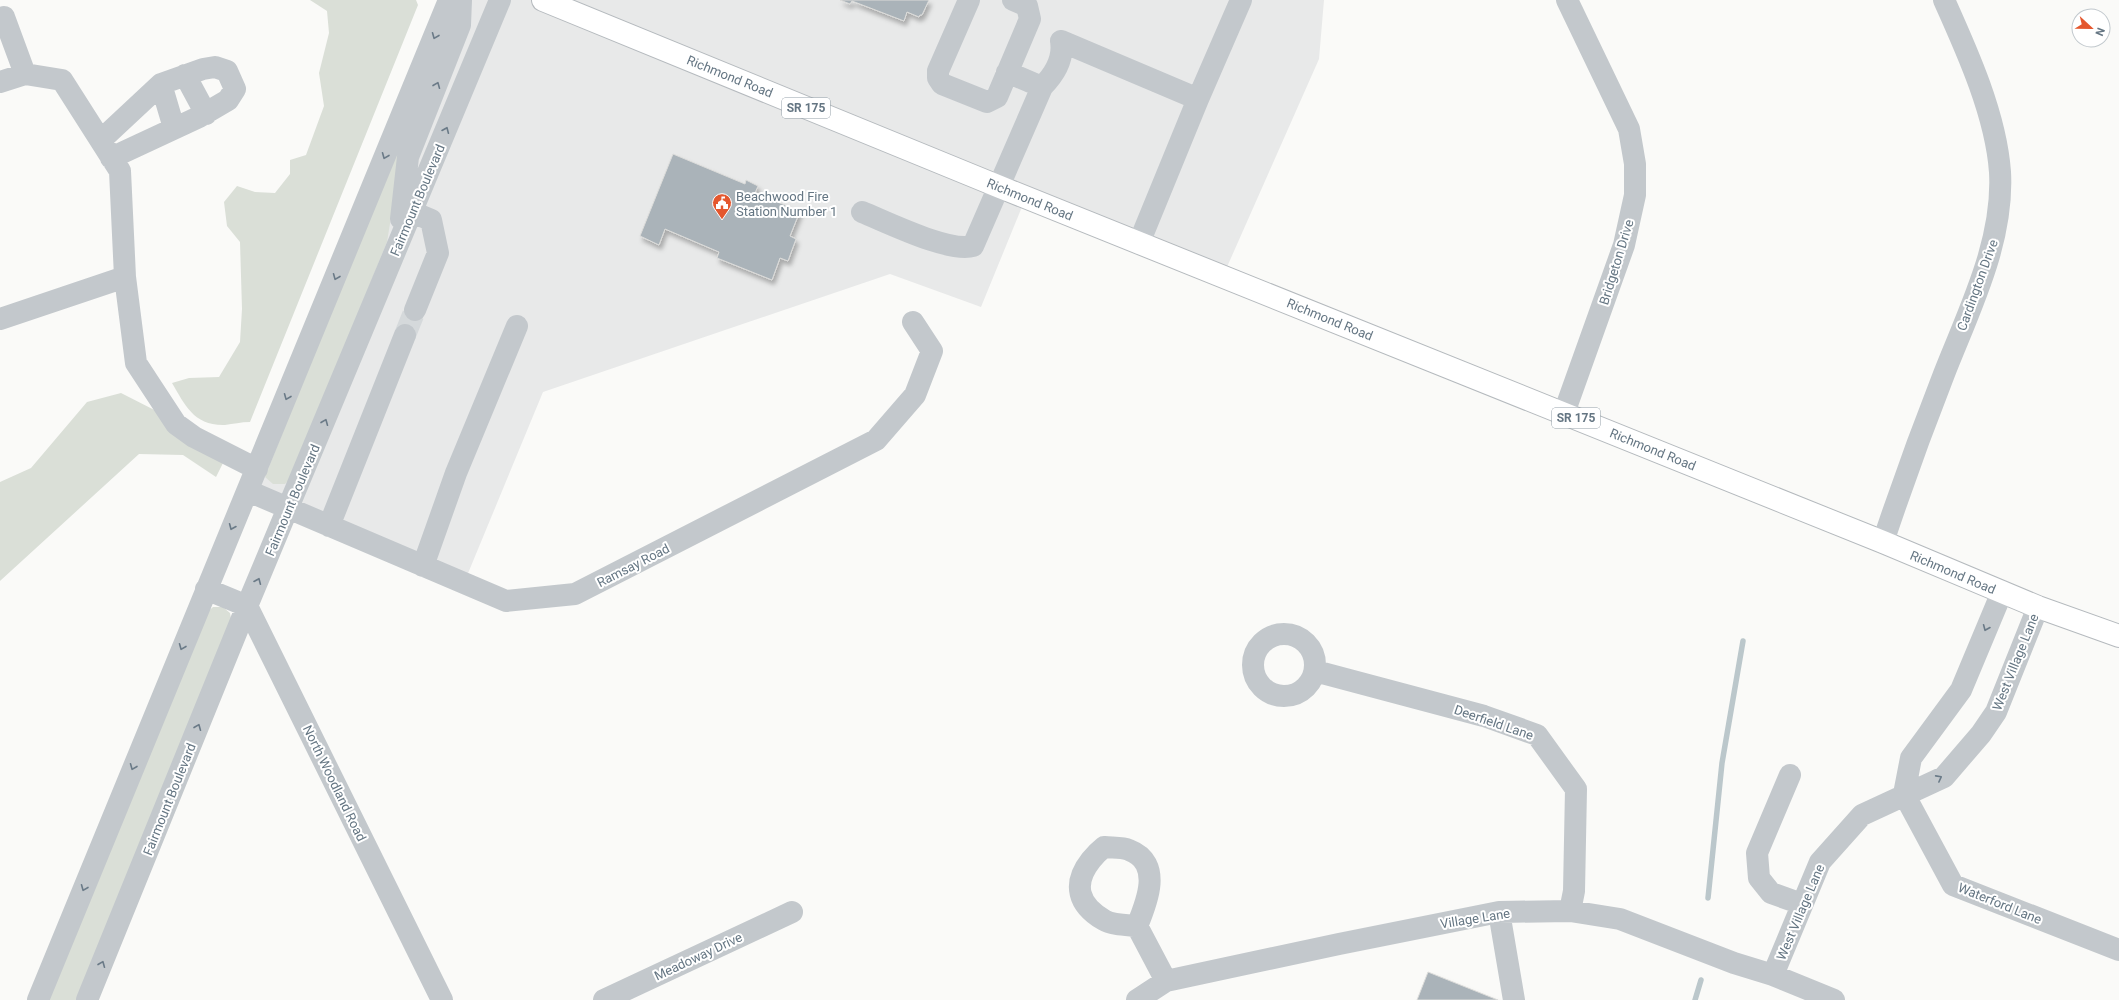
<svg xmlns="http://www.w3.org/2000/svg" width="2119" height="1000" font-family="Roboto,sans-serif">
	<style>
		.built { fill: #e8e9e9 }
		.green { fill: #dadfd7 }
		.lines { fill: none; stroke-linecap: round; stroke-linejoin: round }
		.stream { stroke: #bbc7cb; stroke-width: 5.5 }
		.building { fill: #aab3b9; stroke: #dcdcda; filter: url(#shadow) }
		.minor-tunnel { stroke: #d5d9db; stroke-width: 22; stroke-dasharray: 22 11; stroke-linecap: butt }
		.major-casing { stroke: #b5babe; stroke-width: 24 }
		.minor { stroke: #c3c8cc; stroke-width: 22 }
		.major { stroke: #fff; stroke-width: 22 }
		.oneway { stroke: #6a7a87 }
		.labels { text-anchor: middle; stroke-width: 4; stroke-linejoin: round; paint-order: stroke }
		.shield { fill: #fff; stroke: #939fa8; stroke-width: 1 }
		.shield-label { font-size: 12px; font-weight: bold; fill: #657683 }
		.street-label { font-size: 13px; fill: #657683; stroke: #fff }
		.poi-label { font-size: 13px; fill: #657683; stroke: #fff; text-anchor: start }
	</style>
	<defs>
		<filter id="shadow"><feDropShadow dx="2.5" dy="4.5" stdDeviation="2" flood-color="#0004"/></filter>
	</defs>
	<rect width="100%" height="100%" fill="#fafaf8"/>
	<path class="built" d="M450 0H1324L1319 59 1223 276 1026 197 981 307 890 274 543 392 464 583 248 491Z"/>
	<path class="green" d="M310 0H416L418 5 250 422C241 422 233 424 225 425 194 426 185 405 172 383L189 378 219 377 240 342 242 309 240 242 227 226 224 202 237 186 255 192 275 193 290 174V160L306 155 324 106 319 73 329 33 327 11Z
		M393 152 401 156 387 242 292 477 285 484H273L265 477Z
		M121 393 174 420 223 463 216 477 183 455 139 454 0 581V482L31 468 87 402Z
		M213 607H223L230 613 232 624 78 1000H48L205 614Z"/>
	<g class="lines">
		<path class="stream" d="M1708 898 1722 763 1743 641
			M1695 1000 1701 980"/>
	</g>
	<path class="building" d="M840 0H929L922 15H920L919 17 907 12 904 21 852 1 850 4Z
		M673 154 745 184 746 180 758 186 755 193 800 211 790 236 796 239 788 261 780 258 772 280 717 258 719 252 665 229 659 245 640 236Z
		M1428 972 1498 1000H1417Z"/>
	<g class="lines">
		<path class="minor-tunnel" d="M405 335 415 310"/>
		<defs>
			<path id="major" d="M543 0 1000 187 1883 542 2038 607 2119 636"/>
		</defs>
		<use href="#major" class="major-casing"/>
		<path class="minor" d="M969 0 938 71V78L942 84 987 102 997 97 1030 19 1027 6 1013 0
			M0 19 4 17 25 74
			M1061 41 1198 99 1139 243
			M185 75 206 114
			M0 82 25 74 62 80 120 171 125 277 136 363 176 424 194 437 257 469
			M161 84 174 128
			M1042 87C1055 74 1064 59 1061 41
			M1198 99 1241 0
			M101 140 161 84 203 69 215 67 227 71 235 89 228 100 199 117 111 158
			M412 212 431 220 438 253 415 310
			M862 212C887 222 949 253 973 246L1042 87 1007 72
			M401 219 408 157 460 25 461 0
			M0 319 125 277
			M1564 413 1624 245 1635 195V164L1629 129 1567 0
			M248 491 506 601 575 594 876 440 915 395 932 351 913 322
			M329 526 405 335
			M1883 542C1902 485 1922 430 1944 374 1969 310 2004 242 2000 172 1996 115 1967 51 1944 0
			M423 566 456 473 517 326
			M206 589 247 606 442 1000
			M1253 665a31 31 0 1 1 62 0a31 31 0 1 1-62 0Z
			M1315 671 1484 716 1537 735 1576 789 1574 891 1570 911
			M1790 775 1757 853 1759 878 1771 893 1802 904
			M1904 794 1953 885 2119 950
			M1904 794 1911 758 1961 690 2002 592
			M1104 847C1112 848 1122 847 1129 850 1163 863 1147 902 1137 926 1128 925 1112 925 1104 920 1078 905 1072 884 1091 860 1095 855 1099 851 1104 847Z
			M1499 912 1514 1000
			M1137 926 1166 981
			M1773 975 1820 862 1862 815 1944 777 1981 734 1996 712 2038 607
			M38 1000 449 0
			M87 1000 247 606 500 0
			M604 1000 792 912
			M1137 1000 1166 981 1339 944 1499 912 1570 911 1620 919 1734 963 1773 975 1834 1000"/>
		<use href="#major" class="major"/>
	</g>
	<defs><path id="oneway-chevron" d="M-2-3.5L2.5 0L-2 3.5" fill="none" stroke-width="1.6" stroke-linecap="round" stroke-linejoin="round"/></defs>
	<g class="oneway">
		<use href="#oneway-chevron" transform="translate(435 36) rotate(112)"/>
		<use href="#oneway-chevron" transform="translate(437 85) rotate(-68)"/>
		<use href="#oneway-chevron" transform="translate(446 130) rotate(-67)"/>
		<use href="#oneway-chevron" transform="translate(385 156) rotate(112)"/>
		<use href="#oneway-chevron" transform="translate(336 277) rotate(112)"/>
		<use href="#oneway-chevron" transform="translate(287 397) rotate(112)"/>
		<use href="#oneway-chevron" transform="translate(325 422) rotate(-68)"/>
		<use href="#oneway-chevron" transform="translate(232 527) rotate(113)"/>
		<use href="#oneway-chevron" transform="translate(258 581) rotate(-67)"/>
		<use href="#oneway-chevron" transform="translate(1986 628) rotate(113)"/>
		<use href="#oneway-chevron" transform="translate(182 647) rotate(112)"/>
		<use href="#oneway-chevron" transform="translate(198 727) rotate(-68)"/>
		<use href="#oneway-chevron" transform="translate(133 767) rotate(112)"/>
		<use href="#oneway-chevron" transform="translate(1939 778) rotate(-28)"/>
		<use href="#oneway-chevron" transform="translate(84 888) rotate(112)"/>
		<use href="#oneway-chevron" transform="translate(102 964) rotate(-68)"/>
	</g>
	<defs>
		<symbol id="civic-pin" viewBox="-11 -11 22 30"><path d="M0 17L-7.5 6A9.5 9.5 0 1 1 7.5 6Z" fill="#e4572e" stroke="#fff"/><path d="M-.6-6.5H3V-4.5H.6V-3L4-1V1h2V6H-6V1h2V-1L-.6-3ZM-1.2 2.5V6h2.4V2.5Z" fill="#fff"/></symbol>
	</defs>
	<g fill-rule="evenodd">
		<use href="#civic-pin" x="711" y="192" width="22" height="30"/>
	</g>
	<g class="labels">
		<g class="shield">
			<rect x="782" y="98" width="48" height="20" rx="3"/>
			<rect x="1552" y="408" width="48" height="20" rx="3"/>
		</g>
		<g class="shield-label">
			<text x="806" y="112">SR 175</text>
			<text x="1576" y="422">SR 175</text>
		</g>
		<g class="street-label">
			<text transform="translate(730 76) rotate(22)" y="5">Richmond Road</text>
			<text transform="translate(1030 199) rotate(22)" y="5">Richmond Road</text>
			<text transform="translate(417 200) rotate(-67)" y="5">Fairmount Boulevard</text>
			<text transform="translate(1616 262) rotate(-73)" y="5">Bridgeton Drive</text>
			<text transform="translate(1977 285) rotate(-70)" y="5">Cardington Drive</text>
			<text transform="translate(1330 319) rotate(22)" y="5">Richmond Road</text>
			<text transform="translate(1653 449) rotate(22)" y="5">Richmond Road</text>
			<text transform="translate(292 500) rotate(-67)" y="5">Fairmount Boulevard</text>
			<text transform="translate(633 565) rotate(-27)" y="5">Ramsay Road</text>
			<text transform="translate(1953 572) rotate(23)" y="5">Richmond Road</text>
			<text transform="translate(2015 662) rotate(-68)" y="5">West Village Lane</text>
			<text transform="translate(1494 722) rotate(19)" y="5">Deerfield Lane</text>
			<text transform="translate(335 783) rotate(64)" y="5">North Woodland Road</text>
			<text transform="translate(169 799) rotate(-68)" y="5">Fairmount Boulevard</text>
			<text transform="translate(2000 903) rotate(22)" y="5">Waterford Lane</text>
			<text transform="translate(1800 912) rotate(-67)" y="5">West Village Lane</text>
			<text transform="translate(1475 918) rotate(-9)" y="5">Village Lane</text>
			<text transform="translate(698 956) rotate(-25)" y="5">Meadoway Drive</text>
		</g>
		<g class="poi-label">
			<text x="736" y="201">Beachwood Fire<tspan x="736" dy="15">Station Number 1</tspan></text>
		</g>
	</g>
	<g transform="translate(2091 28) rotate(112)"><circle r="19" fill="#ffffff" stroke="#c1c8cd"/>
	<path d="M0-3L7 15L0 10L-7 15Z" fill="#e4572e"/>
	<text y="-6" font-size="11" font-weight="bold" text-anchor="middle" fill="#657683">N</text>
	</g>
</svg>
